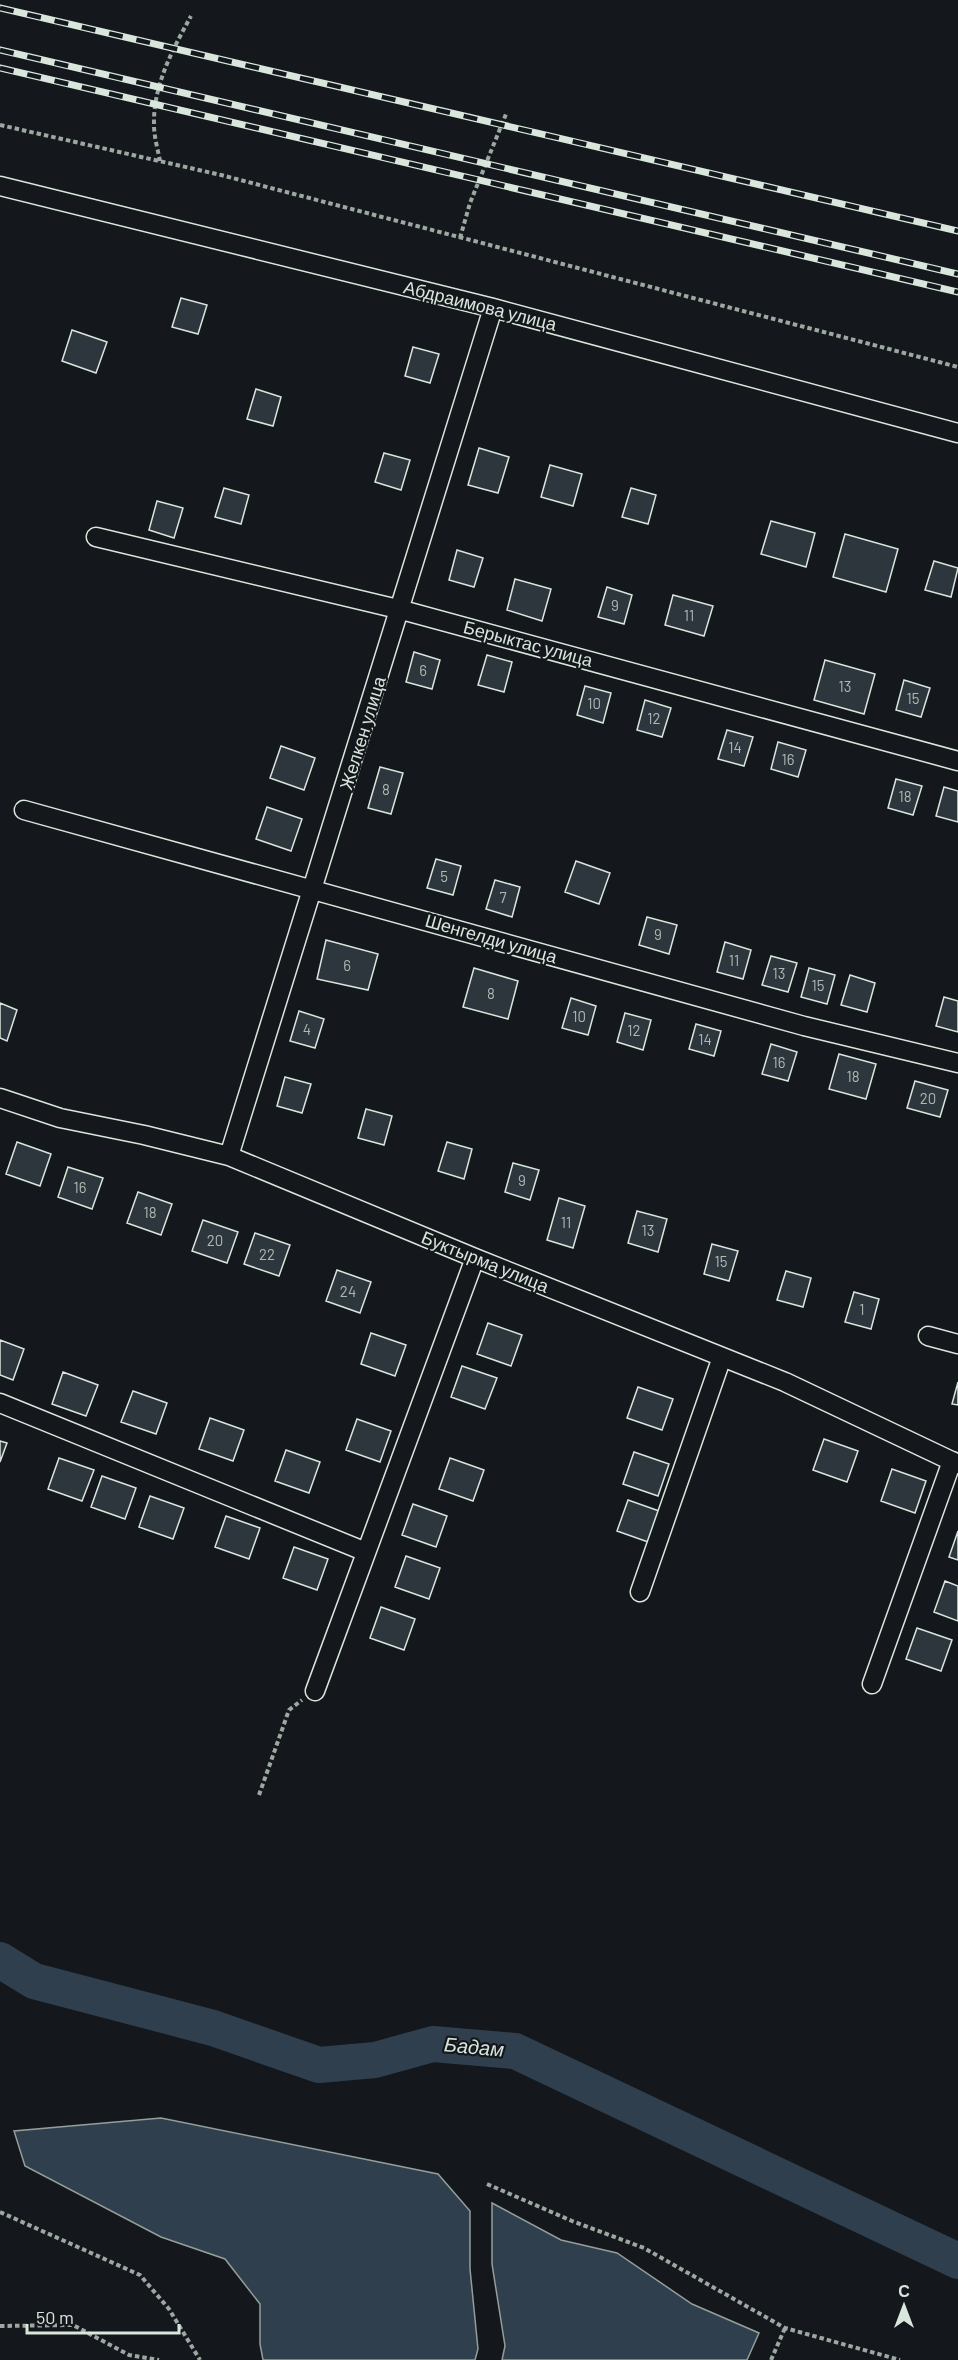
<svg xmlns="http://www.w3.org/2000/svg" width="958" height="2360" font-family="Barlow,sans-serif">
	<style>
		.water { fill: #2f3f4d; stroke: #939e99; stroke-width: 1.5 }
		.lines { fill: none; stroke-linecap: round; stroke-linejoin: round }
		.river { stroke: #2f3f4d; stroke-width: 36 }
		.building { fill: #2c363c; stroke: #d8e6dc; stroke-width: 1.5 }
		.minor-casing { stroke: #d8e6dc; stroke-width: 21 }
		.path { stroke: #9da8a2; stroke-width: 4; stroke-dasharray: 4.5 3; stroke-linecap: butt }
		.minor { stroke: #14181c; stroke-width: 18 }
		.rail-casing { stroke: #d8e6dc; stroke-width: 7 }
		.rail { stroke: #14181c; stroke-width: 4.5; stroke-dasharray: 14; stroke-linecap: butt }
		.labels { text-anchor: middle; stroke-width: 4.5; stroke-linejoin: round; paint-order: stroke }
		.number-label { font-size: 15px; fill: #adbab4 }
		.street-label { font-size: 18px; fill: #d8e6dc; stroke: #14181c }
		.water-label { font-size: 20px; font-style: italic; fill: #d8e6dc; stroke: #14181c }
	</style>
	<rect width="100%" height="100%" fill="#14181c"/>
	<path class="water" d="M161 2118 438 2174 470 2211V2269L478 2349 475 2360H263L260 2344V2304L225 2259 161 2237 25 2166 14 2131Z
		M492 2203 561 2240 617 2253 692 2304 759 2333 747 2360H502L505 2346 492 2264Z"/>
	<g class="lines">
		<path class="river" d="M0 1960 34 1981 213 2028 319 2065 375 2060 433 2044 515 2051 958 2261"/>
	</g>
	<path class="building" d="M181 298 207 305 198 334 172 327Z
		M72 330 107 342 96 373 62 361Z
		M413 347 439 354 430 383 405 376Z
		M256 389 281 397 273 426 247 419Z
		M479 448 509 457 498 493 468 485Z
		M384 453 410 460 401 490 375 482Z
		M550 465 582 474 573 506 541 497Z
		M224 488 249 495 241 524 215 517Z
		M631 488 656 495 648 524 622 517Z
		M157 501 183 508 174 538 149 530Z
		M771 521 815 533 806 567 761 554Z
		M845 534 898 549 886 592 833 577Z
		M457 550 483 558 474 587 449 580Z
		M934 561 958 568 951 597 925 590Z
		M515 579 551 589 542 621 507 610Z
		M607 587 632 595 624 624 598 617Z
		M673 595 713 606 704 636 665 625Z
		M414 652 440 660 432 689 406 682Z
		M487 655 512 662 504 692 478 685Z
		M825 660 875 674 864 714 814 700Z
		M904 680 930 688 921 717 896 710Z
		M585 686 611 693 603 723 577 715Z
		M645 700 671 708 662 737 637 730Z
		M727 730 753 737 744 766 718 759Z
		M778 742 806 750 798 777 771 769Z
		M281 746 315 758 304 790 270 778Z
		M380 767 403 773 391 814 368 808Z
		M896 779 922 786 913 815 888 808Z
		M944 787 958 791V822L936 816Z
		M267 807 302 819 291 851 256 839Z
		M436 859 461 866 453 895 427 888Z
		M576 861 610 873 599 904 565 892Z
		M495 880 520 887 512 917 486 909Z
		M647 917 677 925 669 954 639 945Z
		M326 940 378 954 368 990 317 979Z
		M725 942 751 950 743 979 717 972Z
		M771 956 797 963 788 992 762 985Z
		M474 968 518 981 508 1019 463 1007Z
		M809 968 835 975 827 1004 801 997Z
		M850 975 875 983 867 1012 841 1005Z
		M944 997 958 1001V1032L936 1026Z
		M571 998 596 1006 588 1035 562 1028Z
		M0 1003 17 1010 7 1041 0 1038Z
		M299 1011 324 1019 315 1048 290 1041Z
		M625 1013 651 1020 643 1050 617 1042Z
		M696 1024 721 1031 714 1056 689 1049Z
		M771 1044 797 1052 788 1081 762 1074Z
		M839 1054 876 1064 866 1099 829 1089Z
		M285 1077 311 1084 302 1113 277 1106Z
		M915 1081 948 1090 940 1117 907 1108Z
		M366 1109 392 1116 384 1145 358 1138Z
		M17 1142 51 1154 40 1186 6 1174Z
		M447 1142 472 1149 464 1179 438 1171Z
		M513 1163 539 1170 530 1200 505 1192Z
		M68 1167 103 1178 92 1209 58 1197Z
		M138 1192 172 1204 161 1235 127 1223Z
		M559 1198 585 1206 573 1248 547 1240Z
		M637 1211 667 1219 658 1252 628 1243Z
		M203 1220 238 1232 227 1263 192 1251Z
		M255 1233 290 1245 279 1276 244 1264Z
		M712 1244 738 1251 729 1281 704 1274Z
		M337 1270 371 1282 360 1313 326 1301Z
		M786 1271 811 1278 803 1307 777 1300Z
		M854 1292 879 1299 871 1329 845 1322Z
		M488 1323 522 1335 511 1366 477 1354Z
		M371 1333 406 1345 395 1376 361 1364Z
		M0 1340 24 1349 13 1380 0 1375Z
		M462 1366 497 1378 485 1409 451 1397Z
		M63 1372 98 1385 86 1416 52 1404Z
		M958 1382V1405L952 1404Z
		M638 1387 673 1399 662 1430 627 1418Z
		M133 1391 167 1403 156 1434 121 1422Z
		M210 1418 244 1430 233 1461 199 1449Z
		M357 1419 391 1431 380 1462 346 1450Z
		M824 1439 858 1451 847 1482 813 1470Z
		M0 1441 7 1443 0 1462Z
		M286 1450 320 1462 309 1493 275 1481Z
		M634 1452 669 1464 658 1496 623 1484Z
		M59 1458 94 1470 82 1501 48 1489Z
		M450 1458 484 1470 473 1501 439 1489Z
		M892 1469 926 1481 915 1513 881 1501Z
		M102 1476 136 1488 125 1519 91 1507Z
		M150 1496 184 1508 173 1539 139 1527Z
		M628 1500 662 1512 651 1543 617 1531Z
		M413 1504 447 1516 436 1547 402 1535Z
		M226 1516 260 1528 249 1559 215 1547Z
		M958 1531V1560L949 1557Z
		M294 1547 328 1559 317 1590 283 1578Z
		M406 1556 440 1568 429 1599 395 1587Z
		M945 1581 958 1586V1621L934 1612Z
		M381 1607 415 1619 404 1650 370 1638Z
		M917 1628 952 1640 941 1671 906 1659Z"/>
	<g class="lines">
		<defs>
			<path id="minor" d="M0 186 493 308 958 433
				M96 537 402 610 958 761
				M24 810 804 1026 958 1063
				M0 1098 60 1118 144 1135 229 1156 475 1258 785 1382 958 1464
				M229 1156 493 308
				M928 1336 958 1344
				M0 1403 366 1552
				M640 1592 722 1357
				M872 1684 952 1461
				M315 1691 475 1258"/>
		</defs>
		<use href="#minor" class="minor-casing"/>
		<path class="path" d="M0 125 221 175 958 367
			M160 161C158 150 154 137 154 125 153 85 173 49 191 16
			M460 238 470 203 506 114
			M259 1795 289 1710 302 1700
			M487 2184 572 2221 644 2248 785 2328 900 2360
			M0 2212 140 2275 169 2309 200 2360
			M0 2326 73 2325 129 2355 159 2360
			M771 2360 785 2328"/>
		<use href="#minor" class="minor"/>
		<defs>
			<path id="rail" d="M0 8 958 231
				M0 50 958 274
				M0 68 958 292"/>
		</defs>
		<use href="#rail" class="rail-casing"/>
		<use href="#rail" class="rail"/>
	</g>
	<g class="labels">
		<g class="number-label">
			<text x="615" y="611">9</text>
			<text x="689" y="621">11</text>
			<text x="423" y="676">6</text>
			<text x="845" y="692">13</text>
			<text x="913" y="704">15</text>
			<text x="594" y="709">10</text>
			<text x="654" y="724">12</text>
			<text x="735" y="753">14</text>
			<text x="788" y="765">16</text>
			<text x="386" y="795">8</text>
			<text x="905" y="802">18</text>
			<text x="444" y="882">5</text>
			<text x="503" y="903">7</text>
			<text x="658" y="940">9</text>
			<text x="734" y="966">11</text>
			<text x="347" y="971">6</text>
			<text x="779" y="979">13</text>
			<text x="818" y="991">15</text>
			<text x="491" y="999">8</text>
			<text x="579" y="1022">10</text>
			<text x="307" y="1035">4</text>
			<text x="634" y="1036">12</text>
			<text x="705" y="1045">14</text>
			<text x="779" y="1068">16</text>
			<text x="853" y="1082">18</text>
			<text x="928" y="1104">20</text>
			<text x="522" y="1186">9</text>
			<text x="80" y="1193">16</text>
			<text x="150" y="1218">18</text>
			<text x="566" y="1228">11</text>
			<text x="648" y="1236">13</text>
			<text x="215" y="1246">20</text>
			<text x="267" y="1260">22</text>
			<text x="721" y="1267">15</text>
			<text x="348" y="1297">24</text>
			<text x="862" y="1315">1</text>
		</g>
		<g class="street-label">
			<text transform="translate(480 306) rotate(14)" y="6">Абдраимова улица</text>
			<text transform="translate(528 644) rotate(15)" y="6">Берыктас улица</text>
			<text transform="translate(363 733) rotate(-73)" y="6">Желкен улица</text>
			<text transform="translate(491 939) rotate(16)" y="6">Шенгелди улица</text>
			<text transform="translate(485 1262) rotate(22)" y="6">Буктырма улица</text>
		</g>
		<g class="water-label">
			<text transform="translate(474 2047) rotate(5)" y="7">Бадам</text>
		</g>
	</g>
	<g transform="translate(904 2306)" stroke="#14181c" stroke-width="4.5" paint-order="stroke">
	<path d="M0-4.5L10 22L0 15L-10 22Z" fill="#d8e6dc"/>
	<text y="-9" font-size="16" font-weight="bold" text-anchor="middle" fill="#d8e6dc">С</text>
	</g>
	<path d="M27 2324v9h152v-9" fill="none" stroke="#d8e6dc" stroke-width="3"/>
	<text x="36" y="2324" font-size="18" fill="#d8e6dc" stroke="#14181c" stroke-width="4.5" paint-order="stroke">50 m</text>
</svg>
